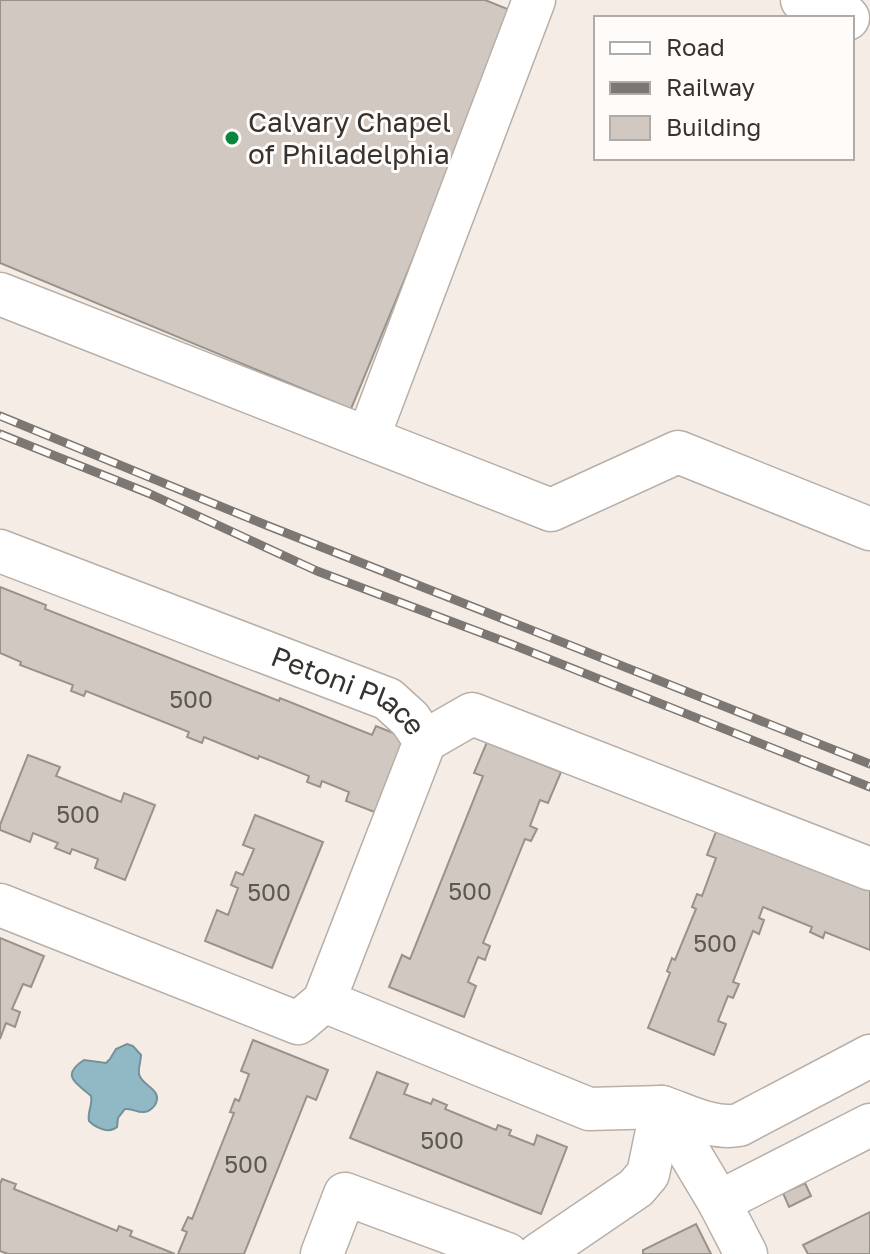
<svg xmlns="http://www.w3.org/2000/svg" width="870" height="1254" font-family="'Golos Text',sans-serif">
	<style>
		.water { fill: #90b8c5; stroke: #759098; stroke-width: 2 }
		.building { fill: #d0c8c1; stroke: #99928b; stroke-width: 2 }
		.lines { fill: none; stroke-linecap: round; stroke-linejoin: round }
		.minor-casing { stroke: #b7afa8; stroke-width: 45 }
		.major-casing { stroke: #b7afa8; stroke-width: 47 }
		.minor { stroke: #fff; stroke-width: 42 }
		.major { stroke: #fff; stroke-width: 44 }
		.rail-casing { stroke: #7c7772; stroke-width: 9 }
		.rail { stroke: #fefbf8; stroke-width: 6; stroke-dasharray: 18; stroke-linecap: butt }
		.poi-dot { fill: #0b853f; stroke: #fefbf8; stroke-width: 3 }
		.labels { text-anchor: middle; stroke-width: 6; stroke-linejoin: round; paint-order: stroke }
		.number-label { font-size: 24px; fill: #5c5854 }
		.poi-label { font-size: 28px; fill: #35322f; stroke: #fefbf8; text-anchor: start }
		.street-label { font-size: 28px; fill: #35322f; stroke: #fefbf8 }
	</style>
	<rect width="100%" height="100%" fill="#f5ede5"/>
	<path class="water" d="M127 1044 133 1046 141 1055C141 1061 138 1068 139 1074 141 1086 164 1089 155 1105 152 1109 148 1112 144 1112 137 1113 133 1108 125 1109L118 1118 117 1127C109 1134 96 1128 89 1121 87 1112 93 1105 91 1096 80 1085 58 1077 84 1060L106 1063 110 1059 116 1049Z"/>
	<path class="building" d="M0 0H485L515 12 351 409 0 263Z
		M0 587 46 605 45 609 279 701 280 698 372 735 376 726 406 738 377 813 346 801 349 792 322 781 320 787 307 782 309 776 259 756 258 759 204 737 202 743 187 737 189 732 86 691 84 696 71 691 73 685 20 665 21 662 0 653Z
		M487 742 561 772 548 803 540 800 530 826 537 829 531 841 525 839 483 943 490 946 485 960 478 957 468 982 476 986 464 1017 389 987 402 955 410 959 483 776 474 773Z
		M28 755 60 767 56 776 121 802 124 793 155 805 125 880 95 868 98 859 72 849 70 854 55 848 58 843 33 833 30 842 0 830V825Z
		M255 815 323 842 272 968 205 941 217 910 228 915 238 888 231 885 236 872 243 875 254 849 243 845Z
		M719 824 870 885V950L825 932 823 938 810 932 812 927 763 907 759 918 764 920 759 934 753 931 733 982 739 984 733 998 728 996 718 1021 726 1024 714 1055 648 1028 670 973 667 971 672 958 675 960 696 909 692 907 697 894 702 896 716 858 707 855Z
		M0 938 44 956 31 987 23 984 12 1009 20 1012 15 1027 6 1023 0 1039Z
		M253 1040 328 1070 316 1100 307 1096 244 1254H178L187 1232 182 1230 188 1217 192 1219 234 1113 230 1112 235 1099 239 1101 249 1074 241 1071Z
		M377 1072 408 1084 404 1094 431 1104 433 1099 447 1105 445 1109 496 1130 498 1125 511 1130 509 1135 534 1145 537 1135 567 1147 541 1214 350 1138Z
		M2 1179 16 1184 14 1189 117 1231 119 1226 132 1231 130 1236 175 1254H8L0 1251V1184Z
		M805 1183 811 1196 789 1207 783 1193Z
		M870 1212V1254H808L803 1245Z
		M696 1224 711 1254H643V1250Z"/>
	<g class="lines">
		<defs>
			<g id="minor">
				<path d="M0 294 551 510 678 452 870 529"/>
				<path d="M368 438 534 0"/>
				<path id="s1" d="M0 551 388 699 410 719 425 741 324 1001 298 1023 0 905"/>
				<path d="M425 741 472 714 870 869"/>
				<path d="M324 1001 589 1109 662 1107 719 1202 746 1254"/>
				<path d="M719 1202 870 1125"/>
				<path d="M322 1254 345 1194 507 1254"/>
				<path d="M539 1254 636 1188 648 1174 662 1107C686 1115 713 1130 739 1125L870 1056"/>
			</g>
			<path id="major" d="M803 0 847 18"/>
		</defs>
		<use href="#minor" class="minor-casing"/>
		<use href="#major" class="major-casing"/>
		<use href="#minor" class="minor"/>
		<use href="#major" class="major"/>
		<defs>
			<path id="rail" d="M0 416 266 525 870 764
				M0 434 148 493 317 571 511 644 870 787"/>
		</defs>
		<use href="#rail" class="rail-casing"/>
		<use href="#rail" class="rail"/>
	</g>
	<circle class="poi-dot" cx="232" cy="138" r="8"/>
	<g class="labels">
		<g class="number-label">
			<text x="191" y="708">500</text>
			<text x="78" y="823">500</text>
			<text x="470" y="900">500</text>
			<text x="269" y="901">500</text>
			<text x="715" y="952">500</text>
			<text x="442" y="1149">500</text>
			<text x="246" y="1173">500</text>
		</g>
		<g class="poi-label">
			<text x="248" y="132">Calvary Chapel<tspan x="248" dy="32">of Philadelphia</tspan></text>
		</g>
		<g class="street-label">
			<text dy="10" stroke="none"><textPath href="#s1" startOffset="376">Petoni Place</textPath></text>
		</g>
	</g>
	<rect x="594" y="16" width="260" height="144" fill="#fefbf8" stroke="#aeaba8" stroke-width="2"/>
	<rect x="610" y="42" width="40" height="12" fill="#ffffff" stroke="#aeaba8" stroke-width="2"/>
	<text x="666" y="56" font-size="24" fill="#35322f">Road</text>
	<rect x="610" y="82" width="40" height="12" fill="#7c7772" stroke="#aeaba8" stroke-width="2"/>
	<text x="666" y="96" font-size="24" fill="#35322f">Railway</text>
	<rect x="610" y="116" width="40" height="24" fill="#d0c8c1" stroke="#aeaba8" stroke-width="2"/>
	<text x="666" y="136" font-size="24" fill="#35322f">Building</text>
</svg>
